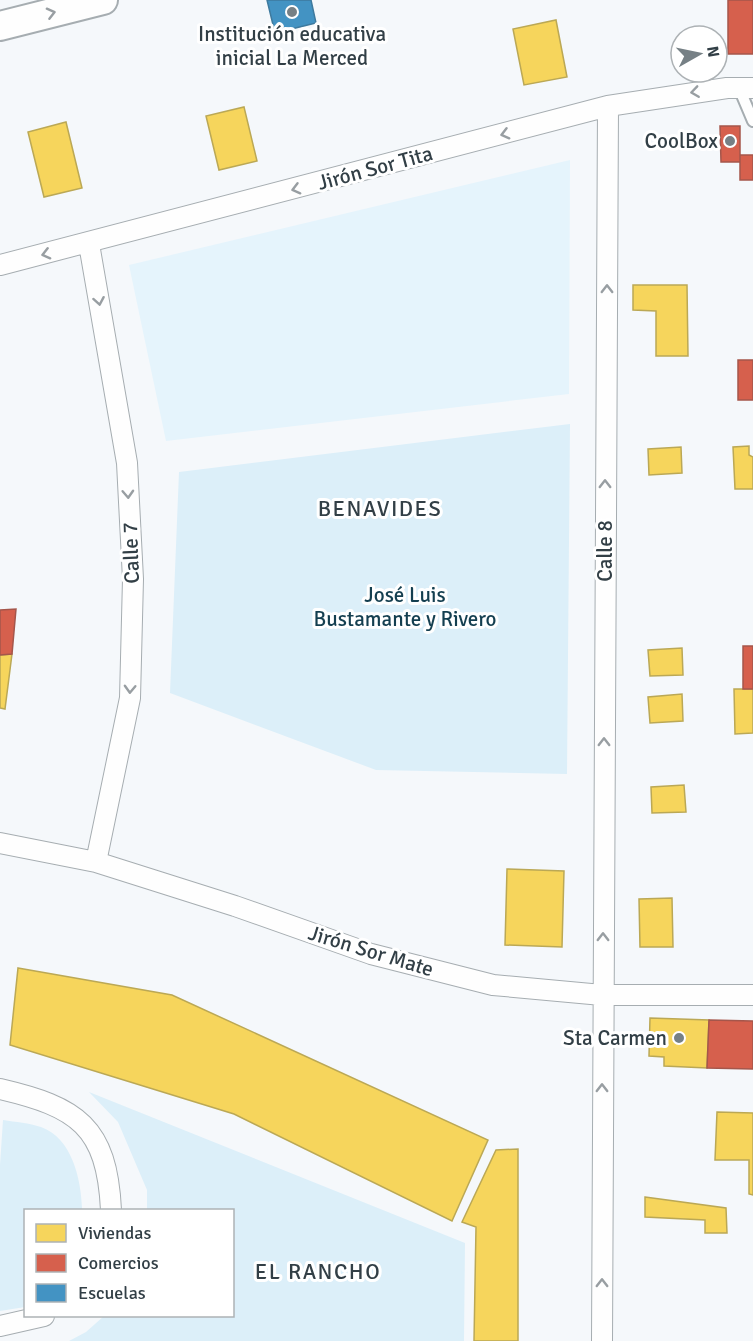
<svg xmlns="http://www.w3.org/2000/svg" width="753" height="1341" font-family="Signika,sans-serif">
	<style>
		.built { fill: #e5f4fc }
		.green { fill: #dceff9 }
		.homes { fill: #f6d55c; stroke: #bba855; stroke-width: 1.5 }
		.shops { fill: #d6604d; stroke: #a5564b; stroke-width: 1.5 }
		.schools { fill: #4393c3; stroke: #3e7a9e; stroke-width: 1.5 }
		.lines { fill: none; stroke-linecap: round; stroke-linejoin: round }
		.lane-casing { stroke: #a6adb1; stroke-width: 14 }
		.street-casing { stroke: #a6adb1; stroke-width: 22 }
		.secondary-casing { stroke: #a6adb1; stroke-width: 32 }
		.lane { stroke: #fefefe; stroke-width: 10 }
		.street { stroke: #fefefe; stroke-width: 20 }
		.secondary { stroke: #fefefe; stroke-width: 28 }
		.oneway { stroke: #989ea2 }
		.poi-dot { fill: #768085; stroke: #fff; stroke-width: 2 }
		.labels { text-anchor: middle; stroke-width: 6; stroke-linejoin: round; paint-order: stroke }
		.poi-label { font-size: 21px; fill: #323f46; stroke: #fff; text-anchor: end }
		.street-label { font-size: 21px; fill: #323f46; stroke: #fff }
		.park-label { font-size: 21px; fill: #143f50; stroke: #fff }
		.neighbourhood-label { font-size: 22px; letter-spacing: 1.5px; fill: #323f46; stroke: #fff }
	</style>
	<rect width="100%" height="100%" fill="#f5f8fb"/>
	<path class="built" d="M570 160 569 394 166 441 129 265Z"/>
	<path class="green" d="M570 424 567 774 376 770 170 693 179 472Z
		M89 1092 465 1243 464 1341H69L86 1332 104 1316H232V1210H147V1190L118 1122Z
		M3 1120C16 1122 29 1123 41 1127 72 1138 81 1179 82 1208V1210H26L25 1307 0 1311V1165Z"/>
	<path class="homes" d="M556 20 567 77 524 85 513 29Z
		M244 107 257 161 219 170 206 116Z
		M66 122 82 188 44 197 28 132Z
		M633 285H687L688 356H656V311L633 310Z
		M749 446V455L753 457V489H735L733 447Z
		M681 447 682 473 649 475 648 449Z
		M682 648 683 675 650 676 648 650Z
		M12 654 5 709 0 708V655Z
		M734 689H753V733L735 734Z
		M682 694 683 721 650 723 648 697Z
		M684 785 686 812 652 813 651 787Z
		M507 869 564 871 562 947 505 945Z
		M672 898 673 947H640L639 899Z
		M18 968 172 995 488 1140 452 1221 234 1114 10 1045Z
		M650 1018 709 1020 707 1068 664 1066V1057L649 1056Z
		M717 1112 753 1113V1195L749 1194V1160H715Z
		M518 1149V1341H474L476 1227 462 1222 496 1150Z
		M645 1197 726 1208 727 1233H705V1220L645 1217Z"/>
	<path class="shops" d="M728 0H753V54H728Z
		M720 126H740V162H721Z
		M740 155H753V180H740Z
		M738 360H753V400H738Z
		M16 609 12 654 0 655V610Z
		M743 646H753V689H743Z
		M709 1020 753 1021V1069L707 1068Z"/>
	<path class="schools" d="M267 0H311L316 23 275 33Z"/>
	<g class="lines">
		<defs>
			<path id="lane" d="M739 88 753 121"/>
			<path id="street" d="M89 244 127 463 133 579 130 698 96 862
				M0 265 608 106 727 88H753
				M0 843 96 862 235 906 371 954 493 985 602 995H753
				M0 1089C77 1107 107 1126 111 1210
				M0 1326 44 1316
				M602 1341 608 106"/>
			<path id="secondary" d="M0 26 103 0"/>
		</defs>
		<use href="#lane" class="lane-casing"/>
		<use href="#street" class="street-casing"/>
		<use href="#secondary" class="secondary-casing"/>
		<use href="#lane" class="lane"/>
		<use href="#street" class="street"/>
		<use href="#secondary" class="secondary"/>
	</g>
	<defs><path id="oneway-chevron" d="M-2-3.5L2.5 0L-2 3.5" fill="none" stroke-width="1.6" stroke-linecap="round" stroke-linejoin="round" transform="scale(1.5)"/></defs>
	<g class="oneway">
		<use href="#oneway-chevron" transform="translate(51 13) rotate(-14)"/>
		<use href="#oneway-chevron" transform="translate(695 92) rotate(172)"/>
		<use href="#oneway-chevron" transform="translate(505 134) rotate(165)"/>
		<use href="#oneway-chevron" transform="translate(296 189) rotate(165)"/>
		<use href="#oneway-chevron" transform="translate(46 254) rotate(166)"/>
		<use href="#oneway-chevron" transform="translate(607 289) rotate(-90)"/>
		<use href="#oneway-chevron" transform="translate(99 301) rotate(80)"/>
		<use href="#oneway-chevron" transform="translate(605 484) rotate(-90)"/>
		<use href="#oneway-chevron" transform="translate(128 494) rotate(87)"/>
		<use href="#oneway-chevron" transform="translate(130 689) rotate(92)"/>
		<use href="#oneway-chevron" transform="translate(604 742) rotate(-90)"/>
		<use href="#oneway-chevron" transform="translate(603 937) rotate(-90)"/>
		<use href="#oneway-chevron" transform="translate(602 1088) rotate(-90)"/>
		<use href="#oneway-chevron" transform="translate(602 1283) rotate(-90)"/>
	</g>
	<g class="poi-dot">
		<circle cx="292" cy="12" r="6"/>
		<circle cx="730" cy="141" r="6"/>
		<circle cx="679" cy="1038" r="6"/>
	</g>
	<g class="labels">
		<g class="poi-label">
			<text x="292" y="41" text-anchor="middle">Institución educativa<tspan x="292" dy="24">inicial La Merced</tspan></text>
			<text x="718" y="148">CoolBox</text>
			<text x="667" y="1045">Sta Carmen</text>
		</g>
		<g class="street-label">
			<text transform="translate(375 168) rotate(-15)" y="7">Jirón Sor Tita</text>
			<text transform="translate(605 551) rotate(-90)" y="7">Calle 8</text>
			<text transform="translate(131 553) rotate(-92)" y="7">Calle 7</text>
			<text transform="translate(371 951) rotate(17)" y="7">Jirón Sor Mate</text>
		</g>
		<g class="park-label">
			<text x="405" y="602">José Luis<tspan x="405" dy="24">Bustamante y Rivero</tspan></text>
		</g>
		<g class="neighbourhood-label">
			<text x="380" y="516">BENAVIDES</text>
			<text x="318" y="1279">EL RANCHO</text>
		</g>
	</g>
	<rect x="24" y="1209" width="210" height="108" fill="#ffffff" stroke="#adb2b5" stroke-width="1.5"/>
	<rect x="36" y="1224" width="30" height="18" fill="#f6d55c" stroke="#adb2b5" stroke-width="1.5"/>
	<text x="78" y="1239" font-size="18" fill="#323f46">Viviendas</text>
	<rect x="36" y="1254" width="30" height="18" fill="#d6604d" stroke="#adb2b5" stroke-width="1.5"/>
	<text x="78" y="1269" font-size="18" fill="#323f46">Comercios</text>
	<rect x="36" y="1284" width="30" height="18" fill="#4393c3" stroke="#adb2b5" stroke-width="1.5"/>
	<text x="78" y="1299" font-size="18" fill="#323f46">Escuelas</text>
	<g transform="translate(699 54) rotate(81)"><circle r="28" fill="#ffffff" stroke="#adb2b5" stroke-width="1.5"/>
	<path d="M0-4.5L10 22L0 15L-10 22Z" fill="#768085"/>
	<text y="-9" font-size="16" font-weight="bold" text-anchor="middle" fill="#323f46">N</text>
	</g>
</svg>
